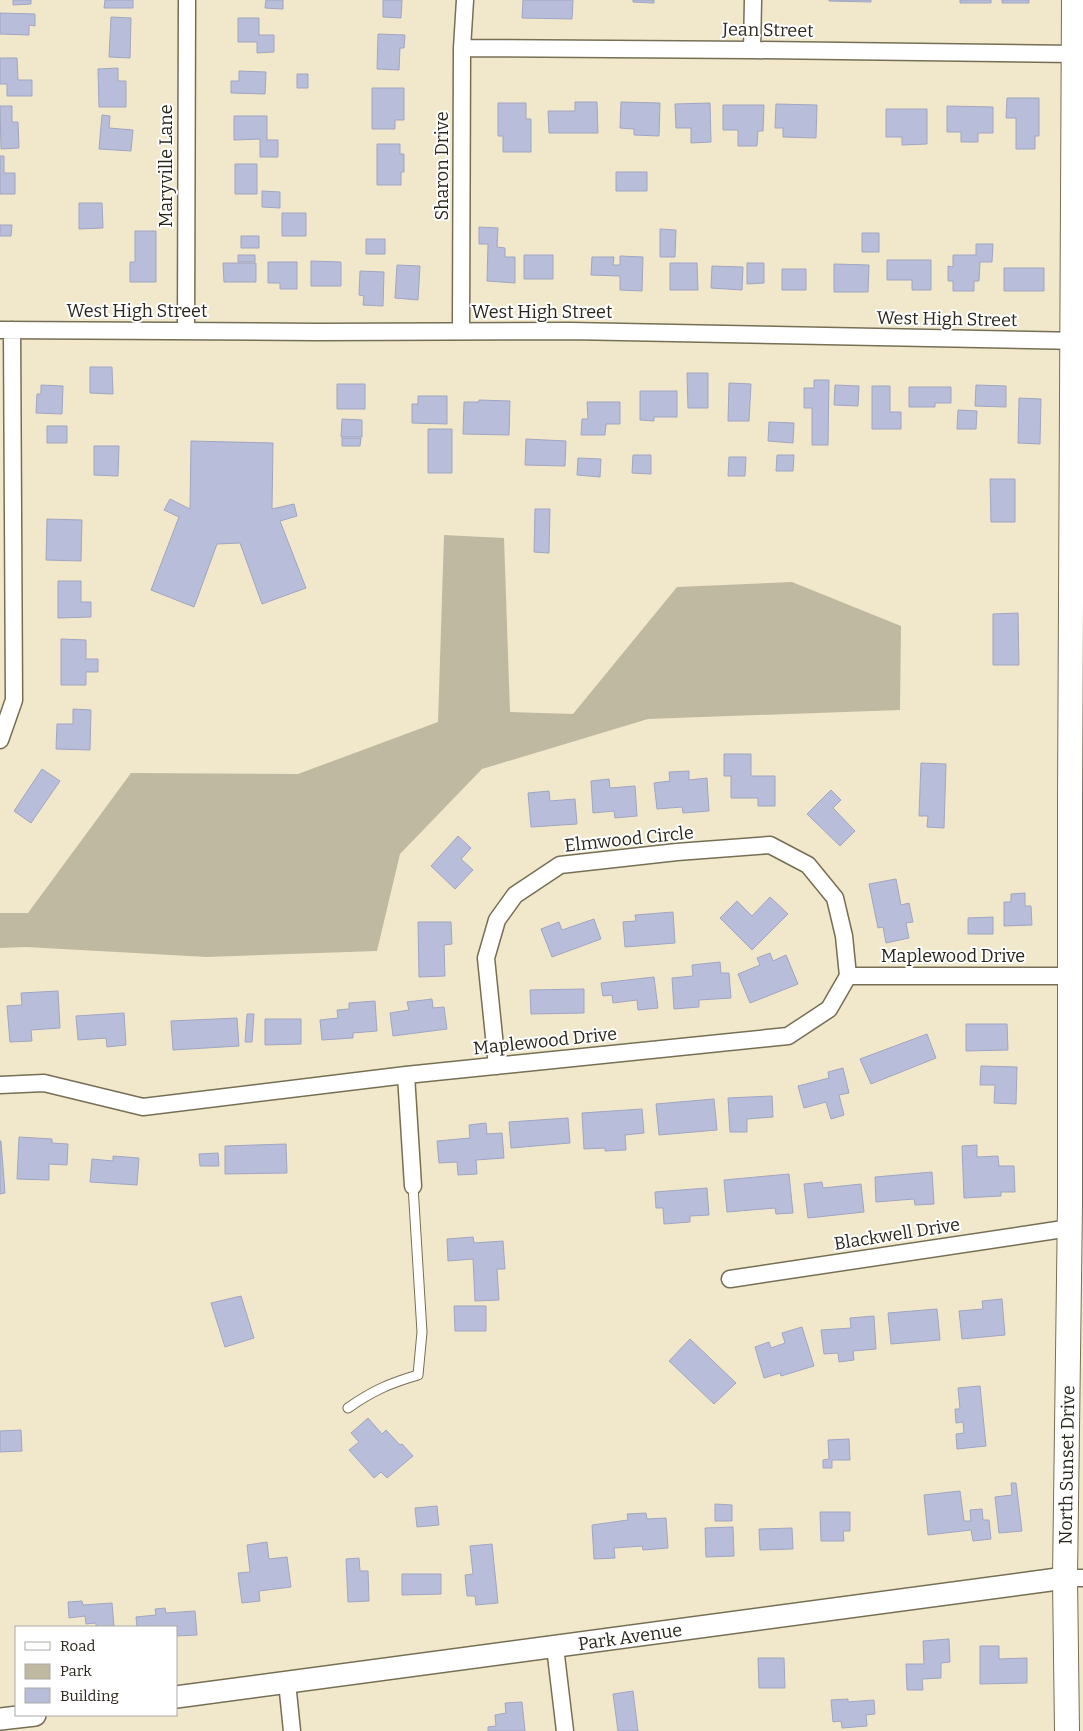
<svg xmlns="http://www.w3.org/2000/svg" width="1083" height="1731" font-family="Bitter,serif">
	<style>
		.green { fill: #c0b9a2 }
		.building { fill: #b8bdda; stroke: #a1a5c1 }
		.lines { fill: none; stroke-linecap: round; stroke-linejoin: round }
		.service-casing { stroke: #766f55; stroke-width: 11 }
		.minor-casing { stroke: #766f55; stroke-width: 19 }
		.tertiary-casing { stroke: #766f55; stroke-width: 24 }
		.secondary-casing { stroke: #766f55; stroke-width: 26 }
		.service { stroke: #fff; stroke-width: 9 }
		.minor { stroke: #fff; stroke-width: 16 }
		.tertiary { stroke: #fff; stroke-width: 21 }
		.secondary { stroke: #fff; stroke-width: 24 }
		.labels { text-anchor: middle; stroke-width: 4; stroke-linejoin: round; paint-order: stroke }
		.street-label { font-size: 18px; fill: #2b271c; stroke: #fff }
	</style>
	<rect width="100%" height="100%" fill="#f1e8cb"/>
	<path class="green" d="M444 535 504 538 510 712 573 714 677 587 792 582 901 626 900 710 648 719 482 769 400 854 377 951 207 957 26 947 0 948V913H28L131 773 298 774 438 722Z"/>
	<path class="building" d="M13 0H31V4L13 5Z
		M105 0H133V8H104Z
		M266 0H283V9L265 8Z
		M383 0H402L401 18 383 17Z
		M523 0H573L572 19 522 18Z
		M633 0H654V3L633 2Z
		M829 0H871V2L829 1Z
		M960 0H991V3H960Z
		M1002 0H1029V3H1002Z
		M0 13 35 14V26L29 25V35L0 34Z
		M111 17 131 18 130 58 109 57Z
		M238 18H259V35H274V52L257 53V42H238Z
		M378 34 405 35 404 48H400L399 70 377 69Z
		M0 58H17L18 80H32V96H7V84H0Z
		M118 68V81H126V107H99L98 69Z
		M239 71 266 72 265 94 231 93V81H239Z
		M297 74H308V88H297Z
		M372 88H404V120H395V129H372Z
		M1007 98H1039V136H1035V149H1016V118H1006Z
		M575 102H597L598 133H549L548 111H575Z
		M621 102 660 103 659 136 634 135V129L620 128Z
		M498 103H526V119H531V152H503V136H498Z
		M710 103 711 142 691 143V128H676L675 104Z
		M776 104 817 105 816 138 783 137V128H775Z
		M723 105H764L763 131H758L757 146H738V130H723Z
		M0 106H12V122H18L19 148 1 149Z
		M947 106 993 107V133H978V142H961V132H947Z
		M886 109H927V144L902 145V137H886Z
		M102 115 110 116 109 128 133 130 131 151 99 149Z
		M234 116H267V140H278V157H260V139L234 140Z
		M377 144H400V154H404V172H401V185H377Z
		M0 156H4V173H15V194H0Z
		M235 164H257V194H235Z
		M616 172H647V191H616Z
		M262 191 280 192V208L262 207Z
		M79 203H102L103 228 79 229Z
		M282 213H306V236H282Z
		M0 225H12L11 236H0Z
		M479 227 498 228 497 247 505 248V257H515V283L487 281 488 244H479Z
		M660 229 676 230 675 257H660Z
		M135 231H156V282H130V262H135Z
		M862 233H879V252H862Z
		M241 236H259V248H241Z
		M366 239H385V254H366Z
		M976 244H993L992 262H980L979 281H974V291H953V281H948V266L953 267V255H976Z
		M238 255H255V262H238Z
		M524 255H553V279H524Z
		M620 256 643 257 642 291 620 290V276L591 275 592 257H614L613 265H620Z
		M887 260H931V290H912V280H887Z
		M311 261 341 262V286H311Z
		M268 262H297V289H280V283H268Z
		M223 263H256V282H224Z
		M670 263H697L698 290H670Z
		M747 263H764V283L747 284Z
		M834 264 869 265 868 292H834Z
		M397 265 420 266 418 300 395 298Z
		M712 266 743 267 742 290 711 288Z
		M1004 268H1044V291H1004Z
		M782 269H806V290H782Z
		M360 271 384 272 383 306 363 305 364 296 359 295Z
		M90 367H112L113 394 90 393Z
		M687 373H708V408H688Z
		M814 380H829L828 445H812V408H804V388H814Z
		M729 383 751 384 749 421H728Z
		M337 384H365V409H337Z
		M41 385 63 386 62 414 36 413 37 394H41Z
		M835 385 859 386 858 406 834 405Z
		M976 385 1006 386V407L975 406Z
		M872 386H890V412H901V429H872Z
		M909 387H951V403H935V407H909Z
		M640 391H677V417H654V421L640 420Z
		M418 396H447V424L412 423V404H418Z
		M1019 398 1041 399 1040 444 1018 443Z
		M479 400 510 401 509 435 463 434 464 402H479Z
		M587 402H620V424H606L605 435H581L582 419H588Z
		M958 410 977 411 976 429H957Z
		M342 419 362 420V437H341Z
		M769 422 794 423 793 443 768 441Z
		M47 426H67V443H47Z
		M428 429H452V473H428Z
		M342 438H361L360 446H342Z
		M526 439 566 441 565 466 525 465Z
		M191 441 273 443 272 509 294 504 297 516 280 521 306 588 262 604 240 543 217 544 194 607 151 590 179 517 164 510 170 499 190 509Z
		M94 446H119L118 476 94 475Z
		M633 455H651V474L632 473Z
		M777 455H794L793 471H776Z
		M729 457H746L745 476H728Z
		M578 458 601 459 600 477 577 475Z
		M990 479H1015V522H991Z
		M535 509H550L549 553 534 552Z
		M47 519 82 520 81 561 46 560Z
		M58 581H81V602H91V617L58 618Z
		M1018 613 1019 665H993V614Z
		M61 639 86 640V659H98V672H86V685H61Z
		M73 709 91 710 90 750 56 749 57 724H73Z
		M724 754H751V776H775V806H758V798H731V776H724Z
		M921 763 946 764 944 828 927 827 928 816H919Z
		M42 769 60 781 31 823 14 811Z
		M689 771V780L707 778 709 811 683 813 682 807 657 809 654 783 670 781 669 772Z
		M609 779 610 788 635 786 637 816 615 818 614 811 593 813 591 781Z
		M831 790 841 800 833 808 855 831 840 846 807 814Z
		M549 791 550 801 575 799 577 824 531 827 528 793Z
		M458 836 471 848 461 859 473 870 455 889 431 866Z
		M896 879 901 905 909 903 913 922 906 923 909 938 886 943 883 927 878 928 869 884Z
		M1025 893V906H1031L1032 925 1004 926V902H1011V894Z
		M770 897 788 914 752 950 720 918 737 901 752 916Z
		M673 912 675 943 625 947 623 922 636 921 635 915Z
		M993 917V934H968V918Z
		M594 919 601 939 552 957 541 929 559 922 562 930Z
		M418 922H451L452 944 444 945 445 976 419 977Z
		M770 953 773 961 786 955 798 984 750 1003 738 974 760 965 757 958Z
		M720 962 721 973H729L731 998 699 1000V1007L674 1009 672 978 693 976 692 965Z
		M654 977 658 1008 638 1010 637 1000 613 1003 612 995 603 996 601 983Z
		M584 989V1013L531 1014 530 990Z
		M58 991 60 1028 31 1030 32 1041 10 1042 7 1006 22 1005 21 993Z
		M432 999 433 1008 444 1007 447 1029 393 1036 390 1013 409 1010 407 1002Z
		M375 1001 377 1031 353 1033V1038L322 1040 320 1020 338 1018 337 1010 349 1009V1003Z
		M124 1013 126 1045 107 1047 106 1038 78 1040 76 1016Z
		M247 1014H254L252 1042H245Z
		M237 1018 239 1046 173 1050 171 1021Z
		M265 1019H301V1044L265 1045Z
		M966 1024H1007L1008 1050 966 1051Z
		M927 1034 936 1058 871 1084 860 1059Z
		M981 1066 1017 1067 1016 1104 994 1103 995 1085H980Z
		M843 1068 849 1093 839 1095 844 1115 831 1119 826 1102 804 1108 798 1086 829 1078 828 1072Z
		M772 1096 773 1117 747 1119V1132H730L728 1098Z
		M714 1099 717 1130 659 1135 656 1104Z
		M642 1109 644 1133 625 1135 626 1150 605 1151V1148L584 1149 582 1113Z
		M568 1118 570 1143 511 1148 509 1122Z
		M486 1123 487 1134 502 1133 504 1158 476 1160 477 1174 458 1175 457 1162 439 1163 437 1141 470 1138 469 1125Z
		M19 1137 52 1139V1143L68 1144 67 1165 49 1164V1180L17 1179Z
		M1 1141 5 1193 0 1194V1141Z
		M286 1144 287 1173 225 1174V1146Z
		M977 1145V1157L998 1156 999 1166H1014L1015 1192H1001V1196L964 1198 962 1146Z
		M218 1153 219 1166H200L199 1154Z
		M113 1156 139 1158 137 1185 90 1182 92 1159 113 1161Z
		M932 1172 934 1204 915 1205 914 1199 876 1202 875 1177Z
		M789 1174 793 1213 776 1214 775 1208 727 1212 724 1180Z
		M822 1182 823 1188 861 1184 864 1212 808 1218 804 1184Z
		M707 1188 709 1215 690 1216V1222L664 1224 663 1208H656L655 1192Z
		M473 1237 474 1243 503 1241 505 1269H497L499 1300 475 1301 473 1259 448 1261 447 1239Z
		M241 1296 254 1338 225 1347 211 1303Z
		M1002 1299 1005 1335 962 1339 959 1311 983 1309 982 1301Z
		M454 1306H486V1331H455Z
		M937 1309 940 1340 891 1344 888 1313Z
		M874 1316 876 1349 853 1351 854 1360 839 1362 838 1353 824 1354 821 1330 851 1328 850 1318Z
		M802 1327 814 1366 781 1376 780 1373 764 1378 755 1347 769 1342 771 1348 785 1343 782 1333Z
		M690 1339 736 1383 714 1404 669 1361Z
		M980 1386 986 1446 957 1449 956 1434 964 1433 963 1422 956 1423 955 1409H960L958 1388Z
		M368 1418 382 1434 386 1430 400 1445 402 1444 413 1456 387 1478 381 1472 374 1478 349 1450 359 1442 351 1433Z
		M21 1430 22 1451 0 1452V1431Z
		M849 1439 850 1460H832V1468H823V1460L829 1459 828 1440Z
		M1011 1483H1016L1022 1531 999 1533 995 1497 1012 1495Z
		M960 1491 964 1521H971L970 1510 982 1509 983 1520H989L991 1539 973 1541 971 1530 928 1535 924 1495Z
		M715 1504 732 1505V1521H715Z
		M437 1506 439 1525 417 1527 415 1508Z
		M820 1512H850V1531H843L844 1541H821Z
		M646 1513 647 1519 666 1518 668 1548 643 1550 642 1546 614 1548 615 1558 594 1559 592 1525 628 1520 627 1514Z
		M733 1527 734 1556 706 1557 705 1528Z
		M792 1528 793 1549 760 1550 759 1529Z
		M267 1542 269 1559 287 1557 291 1587 259 1591 260 1601 242 1603 238 1573 250 1572 247 1545Z
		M492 1544 498 1603 476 1605 475 1596H467L465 1575 473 1574 470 1546Z
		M359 1558 360 1571H368L369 1601 348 1602 346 1559Z
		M402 1574H441V1594L402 1595Z
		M82 1601 83 1605 112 1603 114 1626 96 1627V1623L86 1624 85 1616 69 1618 68 1602Z
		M165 1608 166 1613 195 1611 197 1635 176 1636V1627H137L136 1617 156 1615 155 1609Z
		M949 1639 950 1662 941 1663V1678L922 1679 923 1690H907L906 1664H924L923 1641Z
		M980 1646H999V1659L1027 1658V1683L980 1684Z
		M758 1658H784L785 1688H759Z
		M633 1691 638 1731H618L613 1694Z
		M848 1699V1702L874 1700 875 1714 866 1715 867 1726 842 1728 841 1721 833 1722 831 1700Z
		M522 1702 525 1731H488V1727L496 1726 495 1715 506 1713 505 1703Z"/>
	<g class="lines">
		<defs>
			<path id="service" d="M348 1408C372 1391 390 1383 418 1375L422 1332 413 1186"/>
			<path id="minor" d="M462 48 752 50 1074 54
				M752 50 753 0
				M0 330 318 332 570 331 1081 341
				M186 331 187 0
				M461 331 462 48 465 0
				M0 740 14 700 12 330
				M497 1066 486 958 497 920 515 895 560 865 677 852 770 845 808 865 835 898 844 936 848 976
				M406 1075 413 1186
				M0 1085 44 1083 143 1107 406 1075 788 1036 829 1009 848 976H1070
				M730 1279 1070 1228
				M1065 1578H1083
				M555 1647 565 1731
				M287 1682 292 1731"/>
			<path id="tertiary" d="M176 1697 1065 1578
				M0 1719 35 1715"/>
			<path id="secondary" d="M1067 1731 1065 1578 1070 1205V803L1074 0"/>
		</defs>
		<use href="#service" class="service-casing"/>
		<use href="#minor" class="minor-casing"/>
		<use href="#tertiary" class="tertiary-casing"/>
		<use href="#secondary" class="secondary-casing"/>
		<use href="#service" class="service"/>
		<use href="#minor" class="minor"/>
		<use href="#tertiary" class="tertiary"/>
		<use href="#secondary" class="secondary"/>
	</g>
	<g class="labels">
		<g class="street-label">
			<text transform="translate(768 30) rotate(1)" y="6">Jean Street</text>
			<text transform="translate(166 166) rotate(-90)" y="6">Maryville Lane</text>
			<text transform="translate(442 166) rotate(-90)" y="6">Sharon Drive</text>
			<text x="137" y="317">West High Street</text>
			<text x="542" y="318">West High Street</text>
			<text transform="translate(947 319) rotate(1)" y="6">West High Street</text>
			<text transform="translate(629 839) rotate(-6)" y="6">Elmwood Circle</text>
			<text x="953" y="962">Maplewood Drive</text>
			<text transform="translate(545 1041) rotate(-6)" y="6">Maplewood Drive</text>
			<text transform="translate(897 1234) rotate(-9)" y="6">Blackwell Drive</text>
			<text transform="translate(1067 1465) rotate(-89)" y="6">North Sunset Drive</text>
			<text transform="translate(630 1637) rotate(-8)" y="6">Park Avenue</text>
		</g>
	</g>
	<rect x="15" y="1626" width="162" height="90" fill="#ffffff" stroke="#aaa9a4"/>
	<rect x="25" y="1642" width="25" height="8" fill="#ffffff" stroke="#aaa9a4"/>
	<text x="60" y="1651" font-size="15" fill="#2b271c">Road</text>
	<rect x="25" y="1664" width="25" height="15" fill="#c0b9a2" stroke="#aaa9a4"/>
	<text x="60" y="1676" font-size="15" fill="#2b271c">Park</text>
	<rect x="25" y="1688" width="25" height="15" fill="#b8bdda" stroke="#aaa9a4"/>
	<text x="60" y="1701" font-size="15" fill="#2b271c">Building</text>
</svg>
